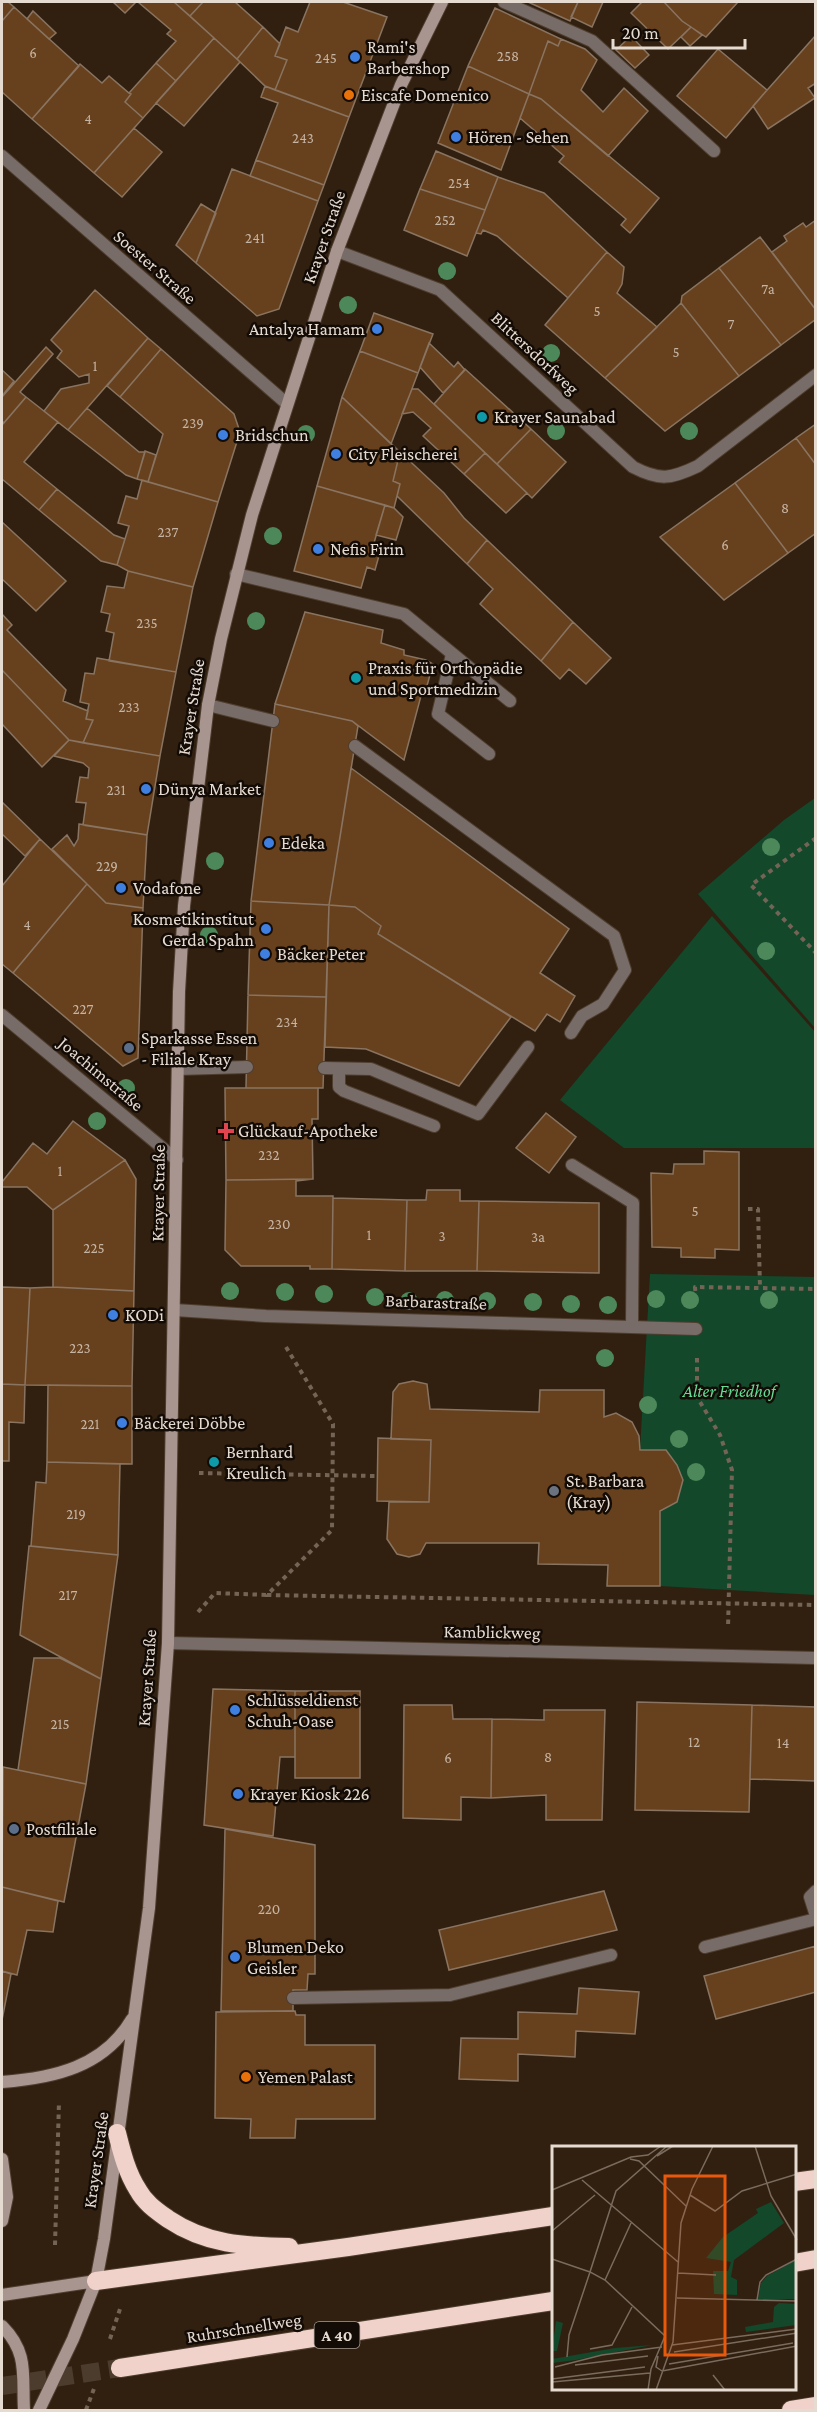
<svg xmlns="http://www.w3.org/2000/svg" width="817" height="2412" font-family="'Crimson Pro',serif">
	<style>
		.green { fill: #13482b }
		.building { fill: #67411d; stroke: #897462; stroke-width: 1.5 }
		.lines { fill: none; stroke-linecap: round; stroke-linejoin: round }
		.highway-tunnel { stroke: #4c3c2d; stroke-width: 18; stroke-dasharray: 18 9; stroke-linecap: butt }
		.lane-casing { stroke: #4e3e2f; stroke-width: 14 }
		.street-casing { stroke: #4e3e2f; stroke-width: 14 }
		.secondary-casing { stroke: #4e3e2f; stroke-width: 14 }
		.highway-casing { stroke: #4e3e2f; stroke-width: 20 }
		.path { stroke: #736456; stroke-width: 4; stroke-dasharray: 4.5 4.5; stroke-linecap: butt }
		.lane { stroke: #786c69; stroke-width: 12 }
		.street { stroke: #786c69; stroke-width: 12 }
		.secondary { stroke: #a99590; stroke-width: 12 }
		.highway { stroke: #f1d2ca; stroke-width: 18 }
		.tree { fill: #4c8859 }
		.shop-dot { fill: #3f7fe0; stroke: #130b06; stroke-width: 2 }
		.food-dot { fill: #e8710a; stroke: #130b06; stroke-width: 2 }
		.culture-dot { fill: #0f9aa8; stroke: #130b06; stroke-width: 2 }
		.service-dot { fill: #5c6f8a; stroke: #130b06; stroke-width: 2 }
		.health-dot { fill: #e0444e; stroke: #130b06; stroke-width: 2 }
		.worship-dot { fill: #6b7280; stroke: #130b06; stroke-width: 2 }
		.labels { text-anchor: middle; stroke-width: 5; stroke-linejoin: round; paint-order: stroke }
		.number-label { font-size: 15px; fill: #c6b4a4 }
		.shield { fill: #130b06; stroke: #a79d94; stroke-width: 1.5 }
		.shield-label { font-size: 16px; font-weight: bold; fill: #e6dbd1 }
		.poi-label { font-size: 18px; fill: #e6dbd1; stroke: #130b06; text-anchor: start }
		.street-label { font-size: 18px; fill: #e6dbd1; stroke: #130b06 }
		.park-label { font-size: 18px; font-style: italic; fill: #63dd94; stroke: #130b06 }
		.inset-road { fill: none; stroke: #796b5d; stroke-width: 1.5 }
		.view { fill: #e8590c; fill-opacity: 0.15; stroke: #e8590c; stroke-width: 3 }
		.inset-edge { fill: none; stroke: #e6dbd1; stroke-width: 3 }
	</style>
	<rect width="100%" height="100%" fill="#312010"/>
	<path class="green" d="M815 798V1028L698 894 784 820Z
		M712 916 815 1032V1148H624L560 1100Z
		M650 1274 815 1277V1595L660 1586V1511L677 1502C684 1475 682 1472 666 1450H640Z"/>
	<path class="building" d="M2 2H8L14 7 2 21Z
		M113 2H136L125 13Z
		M138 2H174L214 38 176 81 156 63 176 41 167 34 171 30Z
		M174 2H203L190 16Z
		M203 2H235L263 27 237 59 190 16Z
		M310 2H343L387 17 349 117 275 90 287 60 275 56 286 27 298 32Z
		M528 2H578L570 21Z
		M578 2H603L592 27 571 17Z
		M642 2H664L682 21 691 27 668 49 631 13Z
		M664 2H738L706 37 682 21Z
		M14 7 79 66 32 119 2 92V21Z
		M495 8 561 39 558 46 548 41 529 94 468 66Z
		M33 11 56 33 49 39 27 19Z
		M263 27 280 44 275 56 287 60 275 90 265 86 237 59Z
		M691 27 702 35 690 46 681 37Z
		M816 35V83L808 88 815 98 768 129 753 106Z
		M631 36 649 55 635 68 616 50Z
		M214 38 240 62 184 126 156 103Z
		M561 39 585 49 597 60 581 90 603 112 624 88 648 111 608 156 541 99 529 94 548 41 558 46Z
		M718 49 767 90 726 138 677 96Z
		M156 63 176 81 143 118 125 102 131 94 129 93Z
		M80 64 102 83 109 76 129 93 131 94 125 102 143 118 94 173 32 119Z
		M468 66 529 94 501 170 438 143Z
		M265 86 349 117 324 185 256 160 278 103 261 97Z
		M529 94 541 99 659 198 630 233 621 225 626 219 559 162 564 156 520 118Z
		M134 128 162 152 122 197 94 173Z
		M436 151 498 177 485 210 420 189Z
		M256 160 324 185 318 201 250 176Z
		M232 169 318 201 279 309 257 316 196 263Z
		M498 177 544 193 607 252 568 298 497 236 483 230 481 234 476 233Z
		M420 189 485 210 467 256 404 230Z
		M201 204 216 213 196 263 176 245Z
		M816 220V310L772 252 787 241 784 236 803 223 806 227Z
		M760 237 816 310V319L781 345 719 268Z
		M607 252 624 267 622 284 617 293 657 327 605 378 545 325Z
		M719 268 781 345 739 376 681 303 682 296Z
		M95 290 148 338 68 430 44 411 61 389 89 383V374L79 377 57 358 62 351 51 340Z
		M681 303 739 376 665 431 605 378Z
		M374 313 433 334 418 373 360 351Z
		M148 338 161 349 120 397 107 386Z
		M429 343 454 367 458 362 465 370 443 393 420 367Z
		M46 347 53 354 20 392 26 397 4 423 2 421V397Z
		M161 349 234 414 240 432 218 502 148 482 163 434 120 397Z
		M360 351 418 373 391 444 342 397Z
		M465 369 531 429 497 464 434 404Z
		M2 370 14 381 2 396Z
		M412 389H418L485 453 464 474 423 436 431 428 413 412 402 414Z
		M26 397 58 422 24 462 57 489 39 510 2 479V425Z
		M342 397 400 452 393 481 400 484 394 508 317 486Z
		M87 408 139 452H145L137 479 126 475 68 430Z
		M816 424V465L796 438Z
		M531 429 566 462 532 498 497 464Z
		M796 438 816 465V533L788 553 735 483Z
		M145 451 156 455 148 482 137 479Z
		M400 452 444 493 464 518 487 540 467 564 397 496 400 484 393 481Z
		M485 453 527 493 506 513 464 474Z
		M142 480 218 502 193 587 128 571 117 565 129 526 118 523 126 496 137 499Z
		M735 483 788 553 724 600 660 537Z
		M317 486 385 505 374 543 382 545 375 570 367 567 361 588 294 571Z
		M57 489 114 535 125 539 117 565 101 561 39 510Z
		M385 505 394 508 403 517 396 540 376 535Z
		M2 522 66 581 36 611 2 579Z
		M487 540 573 622 541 661 480 604 493 589 467 564Z
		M128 571 193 587 176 672 109 661 114 633 106 631 110 614 101 612 107 586 124 588Z
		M305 612 383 630 381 643 404 650V655L426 660 433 664 425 693 422 692 404 760 352 721 275 704Z
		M2 614 12 625 7 630 66 690 63 701 88 711 86 719 93 720 83 743 69 740 2 670Z
		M573 622 611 658 586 684 569 669 560 679 541 661Z
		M97 658 176 672 160 756 83 743 93 720 86 719 89 704 80 702 85 673 94 674Z
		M2 670 69 740 42 767 2 724Z
		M275 704 352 721 358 726 329 905 251 901Z
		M69 740 160 756 147 835 83 825 86 803 76 802 80 777 88 778 89 768 83 763 54 756Z
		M351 768 569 929 540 973 575 996 560 1022 547 1014 535 1031 378 934 381 926 355 907 329 905Z
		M2 802 40 839 25 856 2 834Z
		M79 824 147 835 143 908 106 903 52 849 67 835 74 846 78 839Z
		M40 839 87 884 13 973 2 964V886Z
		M87 884 106 903 143 908 138 1058 123 1066 13 973Z
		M251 901 329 905 326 997 248 995Z
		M329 905 355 907 381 926 378 934 511 1017 459 1086 366 1049 325 1047Z
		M248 995 326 997 323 1088H246Z
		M225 1088H318V1119H312L313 1179 226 1180Z
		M546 1113 576 1137 549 1173 516 1148Z
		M73 1121 125 1160 53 1210 27 1187H2V1182L33 1143 47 1154Z
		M704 1151 739 1152V1250L715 1249V1258L681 1257V1248L652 1247 651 1173 673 1174 674 1164H704Z
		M125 1160 136 1179 134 1291 53 1287V1210Z
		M313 1179 296 1181V1196H333L332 1269H310V1266H241L225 1250 226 1180Z
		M427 1190H460V1201H479L477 1271H405L407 1200H426Z
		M333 1198 407 1200 405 1271 332 1269Z
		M479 1201 599 1203V1273L477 1271Z
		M2 1287 30 1288 25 1385 2 1384Z
		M53 1287 134 1291 132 1386 25 1385 30 1288Z
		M413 1381 427 1384 430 1409 539 1412 540 1390H604V1417L616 1413 632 1422 639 1436 640 1450H666L677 1465 683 1480 677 1502 660 1511V1586H607L608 1565 538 1564 539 1543H426L420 1554 409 1557 397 1554 387 1539 389 1502H429L431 1440 391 1439 393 1392 399 1384Z
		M2 1384 25 1385 24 1423 9 1422V1461H2Z
		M48 1385 132 1386V1464L47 1462Z
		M378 1438 431 1440 429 1502 377 1501Z
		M47 1462 120 1464 118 1555 31 1546 36 1482 46 1483Z
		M29 1546 118 1555 101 1679 20 1635Z
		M34 1658H60L101 1679 86 1784 18 1770Z
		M213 1689 295 1691V1757H280L273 1836 204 1825Z
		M295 1691H360V1778H295Z
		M637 1702 752 1705 749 1812 635 1810Z
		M404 1705H452L453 1719H492L491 1798 461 1797V1820L403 1818Z
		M752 1705 816 1707V1781L750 1779Z
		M544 1710H605L602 1820H546V1795L491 1798 492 1719 544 1720Z
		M3 1767 86 1784 64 1902 2 1887Z
		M225 1829 315 1845V1974H308L307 1990H293V2011H221Z
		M2 1887 58 1901 53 1932 27 1930 17 1975 2 1971Z
		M604 1891 617 1930 449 1970 439 1930Z
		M816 1946V1992L716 2019 704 1976Z
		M2 1971 11 1974 2 2020Z
		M579 1988 639 1992 635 2034 576 2031 575 2057 518 2054V2081L459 2079 461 2038 518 2039V2012L577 2014Z
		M295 2011 296 2015H305V2045H375V2119H296L295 2138H250L251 2119 215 2118 216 2012Z"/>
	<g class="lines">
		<path class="highway-tunnel" d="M2 2386 120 2368"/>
		<defs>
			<path id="lane" d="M504 2 592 41 714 151
				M236 574 404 614 510 701
				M452 654 438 714 489 754
				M208 705 273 721
				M355 746 614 936 625 970 603 1004 582 1016 571 1033
				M324 1068 371 1069 478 1114 528 1047
				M178 1069 247 1067
				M339 1069V1087L344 1091 434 1126
				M572 1165 633 1203 632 1326
				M816 1891 810 1897 816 1916
				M705 1947 816 1919
				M293 1998 450 1995 611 1955"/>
			<path id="street" d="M2 156 286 403
				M337 251 440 290 633 467C660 481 671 479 698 466L816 375
				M2 1015 177 1160
				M175 1310 266 1316 696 1329
				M168 1643 816 1658"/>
			<path id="secondary" d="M2 2082C54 2078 104 2067 132 2019
				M2 2159 7 2197 2 2221
				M2 2295 96 2281
				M2 2326C29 2353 22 2376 24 2410
				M39 2410 73 2339 96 2281 104 2239 149 1908 168 1643 179 992 184 906 208 705 221 639 252 515 337 251 401 85 442 2"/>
			<path id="highway" d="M117 2133C122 2153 127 2173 138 2190 145 2203 157 2211 168 2219 207 2245 244 2246 289 2247
				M794 2182 816 2179
				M794 2263 816 2259
				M96 2281 348 2247 553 2216
				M120 2368 553 2301
				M791 2410 816 2406"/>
		</defs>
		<use href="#lane" class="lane-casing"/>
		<use href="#street" class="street-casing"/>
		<use href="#secondary" class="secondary-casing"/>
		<use href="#highway" class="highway-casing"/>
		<path class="path" d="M816 838 751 885 816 953
			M748 1209H758L760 1288
			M696 1300 695 1287 816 1289
			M286 1347 333 1424 332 1530 267 1595 816 1605
			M697 1358V1397L720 1435 732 1470 728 1628
			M199 1473 377 1476
			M198 1612 215 1593 267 1595
			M55 2245 59 2101
			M110 2339 120 2309
			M86 2410 95 2386"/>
		<use href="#lane" class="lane"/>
		<use href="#street" class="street"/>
		<use href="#secondary" class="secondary"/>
		<use href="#highway" class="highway"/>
	</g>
	<g class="tree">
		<circle cx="447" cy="271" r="9"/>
		<circle cx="348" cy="305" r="9"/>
		<circle cx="551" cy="353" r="9"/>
		<circle cx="556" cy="431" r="9"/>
		<circle cx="689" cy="431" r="9"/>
		<circle cx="306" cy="434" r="9"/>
		<circle cx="273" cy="536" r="9"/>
		<circle cx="256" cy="621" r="9"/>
		<circle cx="771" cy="847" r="9"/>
		<circle cx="215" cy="861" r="9"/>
		<circle cx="209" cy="935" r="9"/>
		<circle cx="766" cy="951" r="9"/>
		<circle cx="126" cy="1088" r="9"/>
		<circle cx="97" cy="1121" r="9"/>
		<circle cx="230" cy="1291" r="9"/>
		<circle cx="285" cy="1292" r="9"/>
		<circle cx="324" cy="1294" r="9"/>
		<circle cx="375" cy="1297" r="9"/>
		<circle cx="656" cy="1299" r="9"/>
		<circle cx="445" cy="1300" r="9"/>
		<circle cx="690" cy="1300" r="9"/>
		<circle cx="769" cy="1300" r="9"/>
		<circle cx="409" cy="1301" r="9"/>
		<circle cx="487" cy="1301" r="9"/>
		<circle cx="533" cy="1302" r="9"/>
		<circle cx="571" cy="1304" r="9"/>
		<circle cx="608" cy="1305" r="9"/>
		<circle cx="605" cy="1358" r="9"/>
		<circle cx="648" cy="1405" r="9"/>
		<circle cx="679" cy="1439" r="9"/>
		<circle cx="696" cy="1472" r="9"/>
	</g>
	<g class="shop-dot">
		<circle cx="355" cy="57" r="6"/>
		<circle cx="456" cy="137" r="6"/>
		<circle cx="377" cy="329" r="6"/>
		<circle cx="223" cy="435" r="6"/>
		<circle cx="336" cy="454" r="6"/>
		<circle cx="318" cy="549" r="6"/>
		<circle cx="146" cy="789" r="6"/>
		<circle cx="269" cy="843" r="6"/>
		<circle cx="121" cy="888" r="6"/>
		<circle cx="266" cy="929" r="6"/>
		<circle cx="265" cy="954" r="6"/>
		<circle cx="113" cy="1315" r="6"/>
		<circle cx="122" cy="1423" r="6"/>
		<circle cx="235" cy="1710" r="6"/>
		<circle cx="238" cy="1794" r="6"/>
		<circle cx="235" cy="1957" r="6"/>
	</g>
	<g class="food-dot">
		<circle cx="349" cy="95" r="6"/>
		<circle cx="246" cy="2077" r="6"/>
	</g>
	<g class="culture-dot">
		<circle cx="482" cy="417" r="6"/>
		<circle cx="356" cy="678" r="6"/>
		<circle cx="214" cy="1462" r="6"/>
	</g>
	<g class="service-dot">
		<circle cx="129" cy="1048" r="6"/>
		<circle cx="14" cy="1829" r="6"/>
	</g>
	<path class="health-dot" d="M223 1122h6v6h6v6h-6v6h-6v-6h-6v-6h6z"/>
	<circle class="worship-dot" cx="554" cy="1491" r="6"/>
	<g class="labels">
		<g class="number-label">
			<text x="33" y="58">6</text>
			<text x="508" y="61">258</text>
			<text x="326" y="63">245</text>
			<text x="88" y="124">4</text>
			<text x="303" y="143">243</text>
			<text x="459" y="188">254</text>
			<text x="445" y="225">252</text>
			<text x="255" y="243">241</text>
			<text x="768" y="294">7a</text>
			<text x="597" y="316">5</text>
			<text x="731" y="329">7</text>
			<text x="676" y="357">5</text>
			<text x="95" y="371">1</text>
			<text x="193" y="428">239</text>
			<text x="785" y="513">8</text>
			<text x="168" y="537">237</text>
			<text x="725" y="550">6</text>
			<text x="147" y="628">235</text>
			<text x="129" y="712">233</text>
			<text x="116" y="795">231</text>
			<text x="107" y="871">229</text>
			<text x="27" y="930">4</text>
			<text x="83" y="1014">227</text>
			<text x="287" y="1027">234</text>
			<text x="269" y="1160">232</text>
			<text x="60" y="1176">1</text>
			<text x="695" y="1216">5</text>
			<text x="279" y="1229">230</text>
			<text x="369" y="1240">1</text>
			<text x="442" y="1241">3</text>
			<text x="538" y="1242">3a</text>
			<text x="94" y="1253">225</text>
			<text x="80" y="1353">223</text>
			<text x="90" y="1429">221</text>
			<text x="76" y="1519">219</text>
			<text x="68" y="1600">217</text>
			<text x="60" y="1729">215</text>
			<text x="694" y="1747">12</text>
			<text x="783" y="1748">14</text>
			<text x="548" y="1762">8</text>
			<text x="448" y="1763">6</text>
			<text x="269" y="1914">220</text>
		</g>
		<rect class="shield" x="314.5" y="2322" width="45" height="26" rx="4.5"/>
		<g class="shield-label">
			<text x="337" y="2341">A 40</text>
		</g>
		<g class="poi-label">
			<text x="367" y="53">Rami's<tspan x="367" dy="21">Barbershop</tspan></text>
			<text x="361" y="101">Eiscafe Domenico</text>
			<text x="468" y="143">Hören - Sehen</text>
			<text x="365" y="335" text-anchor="end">Antalya Hamam</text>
			<text x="494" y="423">Krayer Saunabad</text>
			<text x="235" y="441">Bridschun</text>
			<text x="348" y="460">City Fleischerei</text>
			<text x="330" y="555">Nefis Firin</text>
			<text x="368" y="674">Praxis für Orthopädie<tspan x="368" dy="21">und Sportmedizin</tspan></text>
			<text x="158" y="795">Dünya Market</text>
			<text x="281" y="849">Edeka</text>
			<text x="133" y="894">Vodafone</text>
			<text x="254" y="925" text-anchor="end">Kosmetikinstitut<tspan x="254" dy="21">Gerda Spahn</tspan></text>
			<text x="277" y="960">Bäcker Peter</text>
			<text x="141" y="1044">Sparkasse Essen<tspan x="141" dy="21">- Filiale Kray</tspan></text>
			<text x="238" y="1137">Glückauf-Apotheke</text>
			<text x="125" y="1321">KODi</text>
			<text x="134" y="1429">Bäckerei Döbbe</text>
			<text x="226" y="1458">Bernhard<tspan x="226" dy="21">Kreulich</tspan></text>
			<text x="566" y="1487">St. Barbara<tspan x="566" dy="21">(Kray)</tspan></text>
			<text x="247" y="1706">Schlüsseldienst<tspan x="247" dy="21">Schuh-Oase</tspan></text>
			<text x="250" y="1800">Krayer Kiosk 226</text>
			<text x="26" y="1835">Postfiliale</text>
			<text x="247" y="1953">Blumen Deko<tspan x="247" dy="21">Geisler</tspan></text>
			<text x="258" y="2083">Yemen Palast</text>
		</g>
		<g class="street-label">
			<text transform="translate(324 237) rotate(-71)" y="6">Krayer Straße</text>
			<text transform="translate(155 267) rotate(41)" y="6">Soester Straße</text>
			<text transform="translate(535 353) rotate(43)" y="6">Blittersdorfweg</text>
			<text transform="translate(191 707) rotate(-81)" y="6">Krayer Straße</text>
			<text transform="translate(101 1074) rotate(40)" y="6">Joachimstraße</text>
			<text transform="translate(158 1193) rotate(-89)" y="6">Krayer Straße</text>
			<text transform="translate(436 1302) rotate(2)" y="6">Barbarastraße</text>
			<text transform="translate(492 1632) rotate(1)" y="6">Kamblickweg</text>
			<text transform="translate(147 1678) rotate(-86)" y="6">Krayer Straße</text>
			<text transform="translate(96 2160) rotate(-82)" y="6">Krayer Straße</text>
			<text transform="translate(244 2328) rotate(-9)" y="6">Ruhrschnellweg</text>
		</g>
		<g class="park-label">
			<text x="729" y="1397">Alter Friedhof</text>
		</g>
	</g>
	<g transform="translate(552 2146)">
		<rect width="244" height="244" fill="#312010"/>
		<path d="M219 56 232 77 182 114 179 131 185 134V149L162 148 161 125H176L179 116 154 112 171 91 206 67 204 63ZM244 114V153H206L209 137 215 130ZM227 157 244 158V179L194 186 193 181 221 176 222 161ZM4 175 11 177 5 205H0ZM100 199 24 214 0 217V213L63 202Z" fill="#13482b"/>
		<path class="inset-road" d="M203 0 219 50 245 94M105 10 121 0M78 13 87 15 134 60M30 34 126 116M0 44 79 11 96 9 109 0M138 49 163 65 190 45 245 28M0 85 43 49M0 113 38 126 17 189 15 211M126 127 164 129M53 134 79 77M125 152 245 155M205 154 208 136 214 129 245 113M120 199 245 183M38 203 60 199 80 161M122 206 245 187M106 210 104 221 110 225M117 218 241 197M23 219 96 210M3 221 50 209 110 201M110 225 245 200M161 229 173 244M0 233 93 221M0 236 98 227M96 244 99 223 113 190 53 134 38 126 64 45 115 0M104 244 121 196 129 77 140 43 161 0"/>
		<path class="view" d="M113 30H173V209H113Z"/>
		<rect width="244" height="244" class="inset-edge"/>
	</g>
	<rect width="817" height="2412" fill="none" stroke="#e6dbd1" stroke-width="6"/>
	<path d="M613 39v9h132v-9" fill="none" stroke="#e6dbd1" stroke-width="3"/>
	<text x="622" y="39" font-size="18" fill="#e6dbd1" stroke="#130b06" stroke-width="4.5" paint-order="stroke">20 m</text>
</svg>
